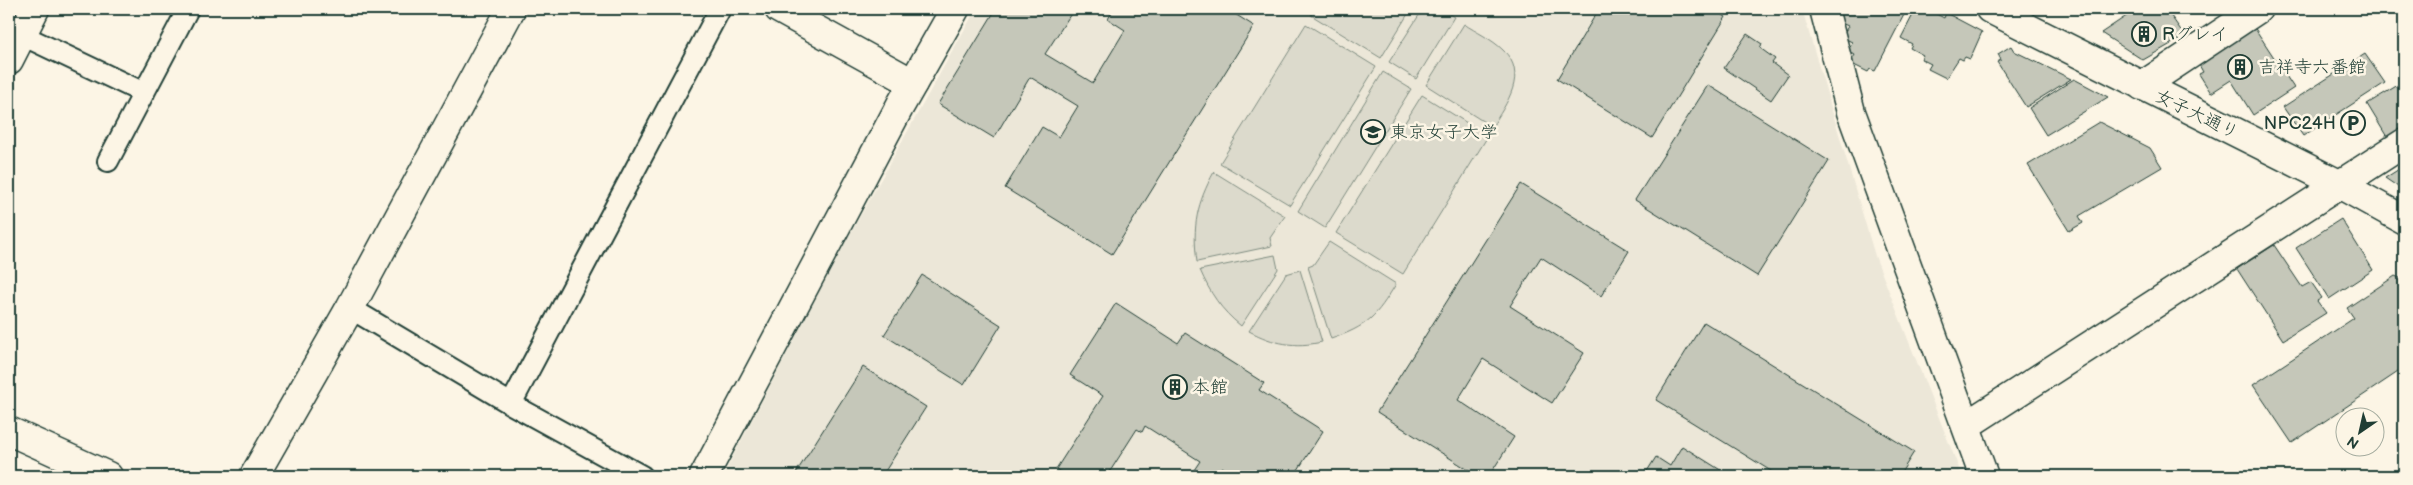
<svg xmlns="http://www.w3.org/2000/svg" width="2413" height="485" font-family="'Balsamiq Sans','Klee One',sans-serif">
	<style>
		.built { fill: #ece7d8 }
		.green { fill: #dcdacc; stroke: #7e8c80 }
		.building { fill: #c5c7b9; stroke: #1f3d34 }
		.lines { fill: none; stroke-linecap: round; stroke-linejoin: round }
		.lane-casing { stroke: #1f3d34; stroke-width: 24 }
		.street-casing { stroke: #1f3d34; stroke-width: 31 }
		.secondary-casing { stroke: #1f3d34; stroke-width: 31 }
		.lane { stroke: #fcf5e5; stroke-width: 20 }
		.street { stroke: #fcf5e5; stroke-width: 28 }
		.secondary { stroke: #fcf5e5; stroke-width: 28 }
		.labels { text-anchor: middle; stroke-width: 5; stroke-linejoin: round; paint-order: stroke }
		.poi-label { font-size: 18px; fill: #1f3d34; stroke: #fcf5e5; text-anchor: start }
		.street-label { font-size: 18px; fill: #1f3d34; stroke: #fcf5e5 }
	</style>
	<rect width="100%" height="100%" fill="#fcf5e5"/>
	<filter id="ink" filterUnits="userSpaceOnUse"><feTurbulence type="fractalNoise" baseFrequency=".02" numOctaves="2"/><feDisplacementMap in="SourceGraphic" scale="10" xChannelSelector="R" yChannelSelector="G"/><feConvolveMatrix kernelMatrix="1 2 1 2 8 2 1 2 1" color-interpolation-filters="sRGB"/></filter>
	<g filter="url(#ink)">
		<path class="built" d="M976 9H1802L1875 256 1962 476H723L833 265Z"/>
		<path class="green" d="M1315 9H1411L1381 58 1311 15Z
			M1423 9H1441L1454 17 1416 79 1389 62Z
			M1306 24 1376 67 1290 205 1220 163Z
			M1464 24C1476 32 1492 39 1503 50 1529 74 1506 104 1492 127L1426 85Z
			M1383 72 1411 89 1325 228 1298 211Z
			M1422 95 1488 136 1403 274 1336 233Z
			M1214 172 1285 216 1270 238 1272 246 1197 262C1192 226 1197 203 1214 172Z
			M1329 242 1396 284C1376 317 1368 326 1331 339L1308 267 1313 265Z
			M1275 255 1278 269 1241 326C1221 310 1210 293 1200 270Z
			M1300 270 1322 342C1295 348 1274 344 1249 331L1286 274Z"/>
		<path class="building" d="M996 9H1074L1045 54 1093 83 1125 30 1108 19 1114 9H1227L1254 26 1112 254 1005 188 1042 127 1059 137 1078 106 1030 77 994 138 938 104Z
			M1599 9H1713L1726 17 1652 138 1557 79Z
			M1843 9H1907L1875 71 1870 69 1868 72 1850 63 1855 55 1848 51 1852 42 1842 37 1848 26 1837 21Z
			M1916 9H1927L1944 18 1946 13 1982 32 1970 59 1965 57 1963 60 1959 58 1946 78 1928 69 1931 64 1921 59 1923 55 1910 48 1912 44 1901 38Z
			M2137 9H2166L2185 36 2143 60 2101 33Z
			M2254 27 2294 88 2253 115 2231 80 2211 93 2199 74 2203 72 2198 63Z
			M1747 34 1762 44 1760 48 1775 59 1772 63 1788 75 1771 100 1724 68Z
			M2011 46 2014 51 2071 79 2026 107 1997 62 2001 60 1998 54Z
			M2365 54 2385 83 2303 136 2283 107Z
			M2074 79 2108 97 2046 135 2029 108Z
			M1708 85 1829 161 1757 276 1635 200Z
			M2398 85 2404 95V126L2387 137 2367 104Z
			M2099 122 2150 148 2162 167 2079 216 2083 223 2069 231 2028 165Z
			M2404 166V191L2385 178Z
			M1521 184 1629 251 1601 296 1541 257 1510 306 1584 353 1552 403 1483 359 1458 400 1514 437 1489 476H1478L1377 412Z
			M2341 219 2373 270 2329 299 2296 248Z
			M2274 245 2302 287 2311 282 2322 298 2317 301 2326 313 2283 340 2237 269Z
			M922 275 1001 325 964 385 884 335Z
			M2395 276 2404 280V368L2292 443 2253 385 2354 318 2347 308Z
			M1116 303 1178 343 1185 333 1264 383 1259 390 1323 431 1294 476H1236L1222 467 1216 476H1190L1200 461 1145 426 1142 432 1137 429 1107 476H1066L1056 469 1103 396 1070 375Z
			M1704 322 1914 452 1899 476H1779L1656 400Z
			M863 367 926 407 882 476H794Z
			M1682 446 1730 476H1644L1656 457 1670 466Z"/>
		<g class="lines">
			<defs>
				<path id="lane" d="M22 35 144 93
					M108 161 188 9
					M350 308 511 404 642 476
					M511 404 720 9"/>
				<path id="street" d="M779 9 913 83
					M1824 9 1851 112 1984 476
					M9 60 35 9
					M2142 86 2258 9
					M1967 425 2404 143
					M9 431 108 476
					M254 476 350 308 511 9"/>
				<path id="secondary" d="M1990 9 2339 184 2404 220
					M704 476 900 106 955 9"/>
			</defs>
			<use href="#lane" class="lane-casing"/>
			<use href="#street" class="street-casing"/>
			<use href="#secondary" class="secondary-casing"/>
			<use href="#lane" class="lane"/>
			<use href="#street" class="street"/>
			<use href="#secondary" class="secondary"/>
		</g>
	</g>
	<defs>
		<symbol id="building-ring" viewBox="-11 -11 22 22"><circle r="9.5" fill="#fcf5e5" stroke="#1f3d34" stroke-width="1.5"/><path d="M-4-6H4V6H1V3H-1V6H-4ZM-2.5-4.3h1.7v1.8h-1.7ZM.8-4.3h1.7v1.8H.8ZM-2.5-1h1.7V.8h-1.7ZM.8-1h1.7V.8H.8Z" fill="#1f3d34"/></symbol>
		<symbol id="parking-ring" viewBox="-11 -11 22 22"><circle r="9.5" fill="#fcf5e5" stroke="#1f3d34" stroke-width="1.5"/><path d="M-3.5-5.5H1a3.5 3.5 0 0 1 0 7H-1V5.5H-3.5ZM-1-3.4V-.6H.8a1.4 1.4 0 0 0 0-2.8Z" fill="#1f3d34"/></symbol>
		<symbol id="university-ring" viewBox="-11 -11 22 22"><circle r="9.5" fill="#fcf5e5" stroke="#1f3d34" stroke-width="1.5"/><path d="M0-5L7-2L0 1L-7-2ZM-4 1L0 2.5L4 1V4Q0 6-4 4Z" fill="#1f3d34"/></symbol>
	</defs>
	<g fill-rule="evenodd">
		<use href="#building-ring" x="2130" y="20" width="28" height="28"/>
		<use href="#building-ring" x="2226" y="53" width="28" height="28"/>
		<use href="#parking-ring" x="2339" y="109" width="28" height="28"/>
		<use href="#university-ring" x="1359" y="118" width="28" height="28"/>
		<use href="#building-ring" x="1161" y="373" width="28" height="28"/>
	</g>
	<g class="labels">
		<g class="poi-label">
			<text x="2162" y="40">Rグレイ</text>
			<text x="2258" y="73">吉祥寺六番館</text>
			<text x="2336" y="129" text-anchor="end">NPC24H</text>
			<text x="1390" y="138">東京女子大学</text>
			<text x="1192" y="393">本館</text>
		</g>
		<g class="street-label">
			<text transform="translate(2197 114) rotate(26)" y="6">女子大通り</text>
		</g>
	</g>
	<rect width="2413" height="485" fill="none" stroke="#fcf5e5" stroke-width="30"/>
	<rect x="15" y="15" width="2383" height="455" fill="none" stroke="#1f3d34" stroke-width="2" filter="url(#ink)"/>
	<g transform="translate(2360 432) rotate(214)"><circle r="24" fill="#fcf5e5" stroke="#a4ab9e"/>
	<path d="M0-4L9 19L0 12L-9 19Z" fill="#1f3d34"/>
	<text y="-8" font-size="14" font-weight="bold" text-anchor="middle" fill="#1f3d34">N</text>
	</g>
</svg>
